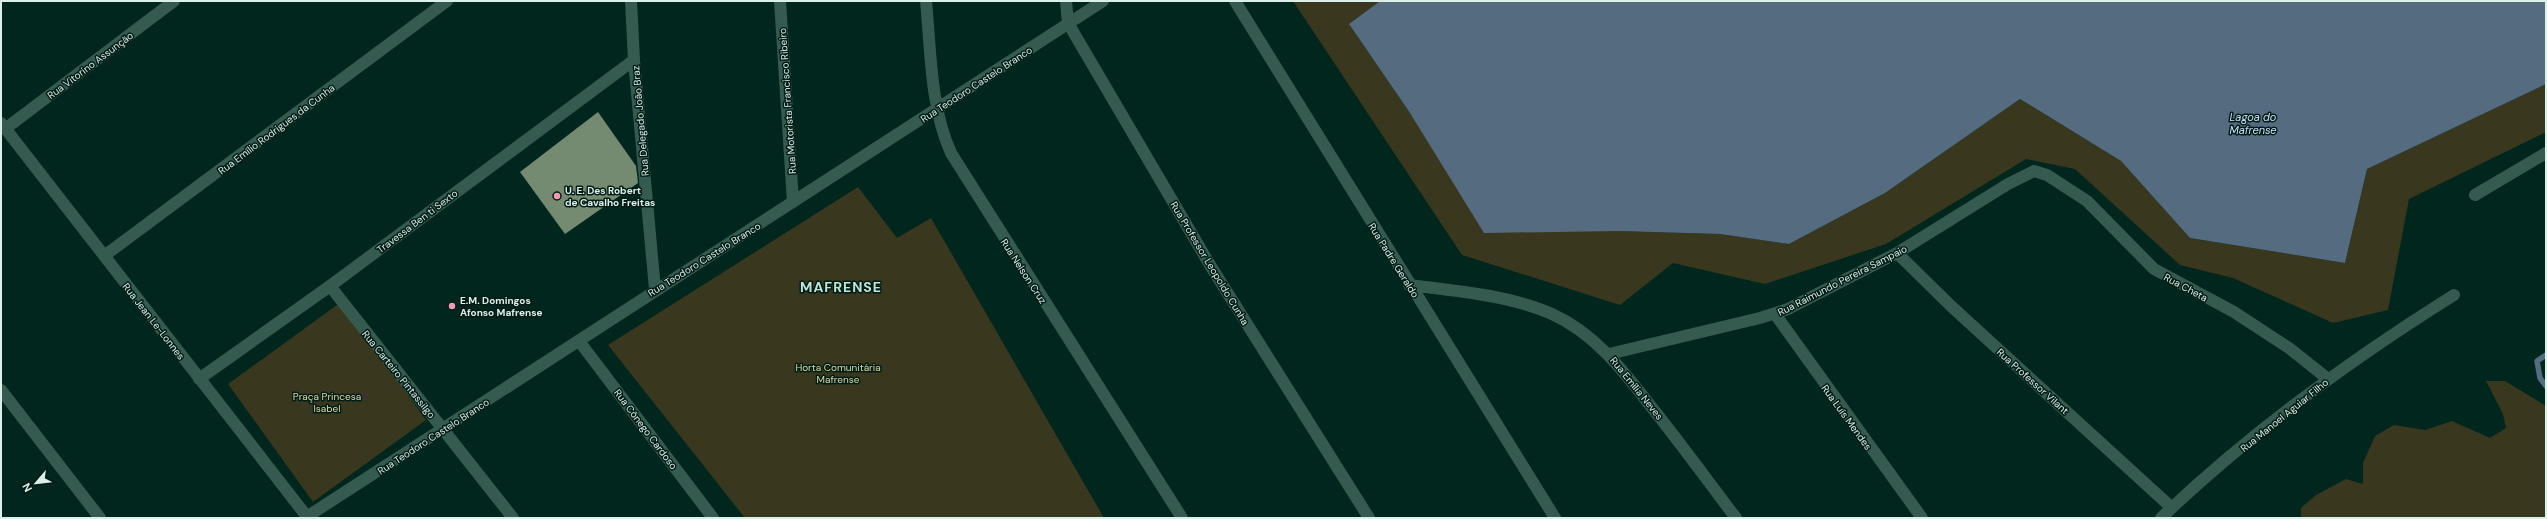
<svg xmlns="http://www.w3.org/2000/svg" width="2547" height="519" font-family="'DM Sans',sans-serif">
	<style>
		.green { fill: #39381e }
		.water { fill: #546b80 }
		.lines { fill: none; stroke-linecap: round; stroke-linejoin: round }
		.stream { stroke: #546b80; stroke-width: 5.5 }
		.building { fill: #758b71 }
		.street { stroke: #355a50; stroke-width: 12 }
		.poi-dot { fill: #f19ab2; stroke: #011b15; stroke-width: 1.5 }
		.labels { text-anchor: middle; stroke-width: 3; stroke-linejoin: round; paint-order: stroke }
		.street-label { font-size: 10px; fill: #dcf0ea; stroke: #011b15 }
		.poi-label { font-size: 10px; font-weight: bold; fill: #dcf0ea; stroke: #011b15; text-anchor: start }
		.park-label { font-size: 10px; fill: #dedca4; stroke: #011b15 }
		.water-label { font-size: 11px; font-style: italic; fill: #c7e2fa; stroke: #011b15 }
		.district-label { font-size: 14px; font-weight: bold; letter-spacing: 1px; fill: #bde5da; stroke: #011b15 }
	</style>
	<rect width="100%" height="100%" fill="#00261e"/>
	<path class="green" d="M1293 1H1380L1349 24 1410 113 1618 231 1720 234 1789 244 1885 193 2020 99 2121 161 2190 238 2345 263 2367 169 2546 84V132L2409 199 2388 310 2333 323 2233 278 2180 265 2075 169 2026 159 1886 244 1765 284 1673 263 1620 305 1462 255Z
		M858 187 897 238 931 218 1104 518H745L608 345Z
		M341 302 426 420 313 502 228 384Z
		M2486 381H2505L2546 406V518H2301V508L2316 495 2346 479 2363 484V463L2375 436 2394 425 2425 430 2452 421 2490 438 2506 428 2503 414Z"/>
	<path class="water" d="M1380 1H2546V84L2367 169 2345 263 2190 238 2121 161 2020 99 1885 193 1789 244 1720 234 1618 231 1484 233 1410 113 1349 24Z"/>
	<g class="lines">
		<path class="stream" d="M2546 355 2537 361 2540 378 2546 386"/>
	</g>
	<path class="building" d="M598 112 636 166 638 183 565 234 520 172Z"/>
	<g class="lines">
		<path class="street" d="M631 1 634 60 655 289
			M780 1 793 202
			M926 1C931 52 930 106 951 153L1182 518
			M1066 1 1068 23 1210 265 1369 518
			M1235 1 1555 518
			M1 123 308 518
			M5 129 174 1
			M2475 195 2546 153
			M1897 253 1951 306 2172 508
			M104 256 447 1
			M1409 285C1456 291 1509 295 1552 314 1594 333 1622 369 1649 404 1679 441 1707 480 1736 518
			M330 286 513 518
			M1775 314 1922 518
			M579 341 713 518
			M1609 354 1760 318 1788 309 1897 253 2008 184 2034 171 2047 175 2087 201 2154 269 2234 312 2289 348 2328 379
			M199 379 330 286 634 60
			M1 390 100 518
			M305 518C571 345 837 173 1103 1
			M2161 518C2250 433 2350 360 2454 295"/>
	</g>
	<g class="poi-dot">
		<circle cx="557" cy="196" r="4"/>
		<circle cx="452" cy="306" r="4"/>
	</g>
	<g class="labels">
		<g class="street-label">
			<text transform="translate(90 65) rotate(-37)" y="4">Rua Vitorino Assunção</text>
			<text transform="translate(976 84) rotate(-33)" y="4">Rua Teodoro Castelo Branco</text>
			<text transform="translate(787 101) rotate(-94)" y="4">Rua Motorista Francisco Ribeiro</text>
			<text transform="translate(640 121) rotate(-95)" y="4">Rua Delegado João Braz</text>
			<text transform="translate(276 129) rotate(-37)" y="4">Rua Emílio Rodrigues da Cunha</text>
			<text transform="translate(417 221) rotate(-37)" y="4">Travessa Ben ti Sexto</text>
			<text transform="translate(704 259) rotate(-32)" y="4">Rua Teodoro Castelo Branco</text>
			<text transform="translate(1394 260) rotate(58)" y="4">Rua Padre Geraldo</text>
			<text transform="translate(1210 263) rotate(59)" y="4">Rua Professor Leopoldo Cunha</text>
			<text transform="translate(1024 271) rotate(57)" y="4">Rua Nelson Cruz</text>
			<text transform="translate(1842 280) rotate(-27)" y="4">Rua Raimundo Pereira Sampaio</text>
			<text transform="translate(2186 287) rotate(28)" y="4">Rua Cheta</text>
			<text transform="translate(154 321) rotate(52)" y="4">Rua Jean Le-Lonnes</text>
			<text transform="translate(399 374) rotate(51)" y="4">Rua Carteiro Pintassilgo</text>
			<text transform="translate(2033 381) rotate(42)" y="4">Rua Professor Vilant</text>
			<text transform="translate(1637 388) rotate(51)" y="4">Rua Emília Neves</text>
			<text transform="translate(2284 415) rotate(-39)" y="4">Rua Manoel Aguiar Filho</text>
			<text transform="translate(1847 417) rotate(54)" y="4">Rua Luís Mendes</text>
			<text transform="translate(646 429) rotate(53)" y="4">Rua Cônego Cardoso</text>
			<text transform="translate(433 436) rotate(-33)" y="4">Rua Teodoro Castelo Branco</text>
		</g>
		<g class="poi-label">
			<text x="565" y="194">U. E. Des Robert<tspan x="565" dy="12">de Cavalho Freitas</tspan></text>
			<text x="460" y="304">E.M. Domingos<tspan x="460" dy="12">Afonso Mafrense</tspan></text>
		</g>
		<g class="park-label">
			<text x="838" y="371">Horta Comunitária<tspan x="838" dy="12">Mafrense</tspan></text>
			<text x="327" y="400">Praça Princesa<tspan x="327" dy="12">Isabel</tspan></text>
		</g>
		<g class="water-label">
			<text x="2253" y="121">Lagoa do<tspan x="2253" dy="13">Mafrense</tspan></text>
		</g>
		<g class="district-label">
			<text x="841" y="292">MAFRENSE</text>
		</g>
	</g>
	<rect width="2547" height="519" fill="none" stroke="#dcf0ea" stroke-width="4"/>
	<g transform="translate(36 483) rotate(242)" stroke="#011b15" stroke-width="3" paint-order="stroke">
	<path d="M0-3L7 15L0 10L-7 15Z" fill="#dcf0ea"/>
	<text y="-6" font-size="11" font-weight="bold" text-anchor="middle" fill="#dcf0ea">N</text>
	</g>
</svg>
